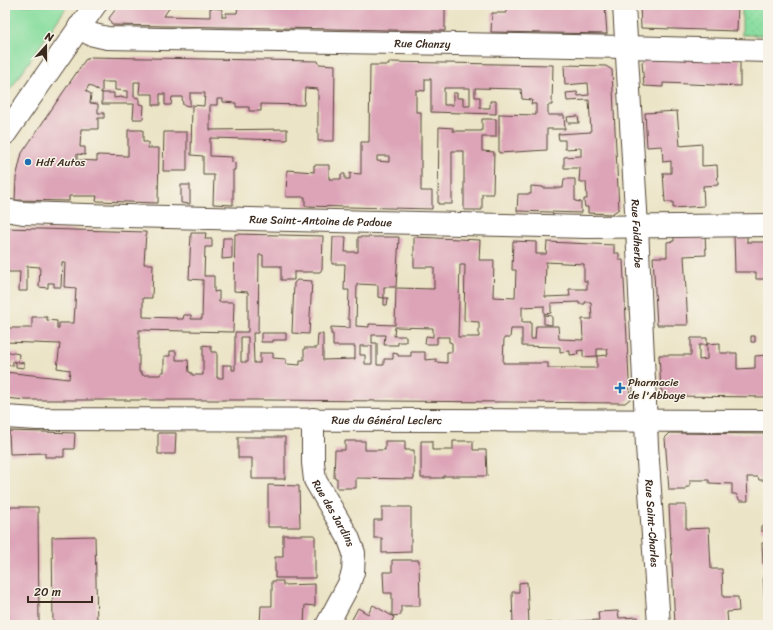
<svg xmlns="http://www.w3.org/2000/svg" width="773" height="630" font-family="Sriracha,sans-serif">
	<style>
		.grass { fill: #8adea0; stroke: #62845f }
		.park { fill: url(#park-dots); stroke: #62845f }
		.building { fill: #dda4b8; fill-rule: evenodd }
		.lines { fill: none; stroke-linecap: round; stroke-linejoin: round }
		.street-casing { stroke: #554637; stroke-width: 24 }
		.secondary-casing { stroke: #554637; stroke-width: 24 }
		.street { stroke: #fff; stroke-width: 22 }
		.secondary { stroke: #fff; stroke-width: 22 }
		.poi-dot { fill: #1f6fb2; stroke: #f7f3e8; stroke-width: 1.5 }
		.labels { text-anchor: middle; stroke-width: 3; stroke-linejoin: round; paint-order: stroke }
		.street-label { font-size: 11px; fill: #3b2a1e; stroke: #f7f3e8 }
		.poi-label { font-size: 11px; fill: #3b2a1e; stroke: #f7f3e8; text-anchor: start }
	</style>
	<defs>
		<pattern id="park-dots" width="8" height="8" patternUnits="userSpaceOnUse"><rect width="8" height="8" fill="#8adea0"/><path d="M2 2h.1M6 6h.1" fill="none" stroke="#78bf89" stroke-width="1.8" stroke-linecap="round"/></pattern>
	</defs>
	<rect width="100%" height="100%" fill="#f7f3e8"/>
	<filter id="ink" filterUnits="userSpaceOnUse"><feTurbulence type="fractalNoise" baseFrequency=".025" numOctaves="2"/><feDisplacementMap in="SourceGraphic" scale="8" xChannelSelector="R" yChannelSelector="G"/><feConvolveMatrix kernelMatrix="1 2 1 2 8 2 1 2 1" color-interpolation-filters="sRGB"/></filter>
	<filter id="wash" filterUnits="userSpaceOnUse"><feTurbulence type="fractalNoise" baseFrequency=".012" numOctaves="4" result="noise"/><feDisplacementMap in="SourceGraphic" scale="16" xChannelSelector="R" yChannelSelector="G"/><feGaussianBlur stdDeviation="0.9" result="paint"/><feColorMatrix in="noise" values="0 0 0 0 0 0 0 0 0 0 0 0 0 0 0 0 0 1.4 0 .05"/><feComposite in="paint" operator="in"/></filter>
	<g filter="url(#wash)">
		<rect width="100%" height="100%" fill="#ebe4c6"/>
		<path class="grass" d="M5 5H68L5 97Z"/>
		<path class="park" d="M742 5H768V35H742Z"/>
		<g id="blocks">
			<path class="building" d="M119 5H171L164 16 210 17V8L222 9V17H226V13H237L238 5H445V31L112 25 109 18Z
				M506 5 605 6 607 34 491 32 492 13H506Z
				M640 5H738L737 31 641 28Z
				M91 57 318 61 319 64 335 65 334 141H318V89L305 88 304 105 261 104V111H249V107H236V103L223 102V99H217V105H210V130L287 129V140L210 138V156L232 157V162L235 163V170H233V205L213 204 214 175H203V156L191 155 192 105 204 106 205 93H190V106L183 105 182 97H172L171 105H165V94H160V105H153V94H139L140 82H134V97L139 98V104L144 105 143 119H133L134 104H102V93H114V98L122 97V98H127V91L115 90V82H102V93L89 85 86 91 91 94 90 103 98 104V113H104V118H98V129H81L80 147H85V155L77 154V160L97 161V155L128 156V130H143V142H148V148H159L158 203 96 201 97 196H69V201L15 200 16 178 22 153 85 60Z
				M650 57 740 59V86L663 83V87L644 86 642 62Z
				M389 62 553 65 552 105H548V115H564L565 129H547V150L499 153V114L536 115V104H531L532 100 522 99 521 89 475 88V97H480V108H490V101H496V114L431 112V79H425V91L416 90V112H421V191H432V209L305 206V197H286L287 170 314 172V165H329V179H341V174H345V179H350V173L361 174V142H369L370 65H389ZM444 88H470V106H463V98H457V93H453V105H444ZM377 156H389V162L377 161Z
				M564 65 606 66 612 70 619 209 612 214 588 213V207H585L584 202V199H587L586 182H579L580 168H564V157L581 156V148L565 149V140H559L558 134 591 132 589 100 567 101 566 93 577 92 578 96 589 95 588 83 565 85Z
				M677 111 680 146 702 144V166L717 165 718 185 703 186 704 206 673 208V202H665L663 173H671V161L663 162 662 146 647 147 645 113Z
				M578 116 579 123H568L567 117Z
				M482 119H496V137H482V151L494 152 493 194H482V210H464V151H452V204H438L439 127 453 128V131H482Z
				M164 132H187V171H163Z
				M564 179H575V201L581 202V213L517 211 518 194H531V186L543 187V188H563Z
				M181 185H190V204L181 203Z
				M5 228 146 232 144 264H153L152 298H143V317L177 318 176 319H183L184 315H191V319H202L203 280 189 279 191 233H206L205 239H212V247H205L204 276H214V292L219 291V302H234L233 332 139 330V372H142V375H161V372H164V356H170V351H176V360H188L189 372 192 373V375H203V345L211 346V352H217V378H223V365H232V370H235V332H248V292L234 291 235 234 323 236 322 269 320 272H294V280H281V266H263V255H259L258 333H253L254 363H260V353H273V358L286 359V364L300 365V360H304V348H317L318 334H323V360L355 359V346H333V334H331V327L350 328V319H348L349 290H344L345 264H332L333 237H346L345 252H358V237H399L396 287H384V298L378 297V285L357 284 356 326 369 327V324L395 325 396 288 434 289V267H414V237L480 240 479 260H494L493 297 515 298 516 270H512L513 241 536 242V254H546L547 242 614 245V253H619V260H623L630 399 625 403 268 400H26L5 398V372L69 379 70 370 57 368 60 344 5 342V328H32V317H47V320L57 321V329H59V323H74L76 288 64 287 65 262H62L61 287H54V283H48V288L39 287 40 267 27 266V291H19L20 272H5ZM546 262 584 264V281H587V289H569L570 296 545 297ZM460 265H465L464 321 479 322V337H458ZM579 302V304H585V302H591L592 319H582L583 340 559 339 558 326H536L535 339H531V322H522V307L544 306V314L551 313V303ZM395 327 433 328V337L426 336 425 344H437V337H449V342L452 343V352H447V363L436 362V359L425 360V352H411V356H398V354L393 353V359H384V365H377V343H372V335H385L384 345H398V342H406V336H394ZM511 329H522V346L560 347V352L570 351V355L578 354 577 351 583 350V357L597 356V349H607L608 355 597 356V368H548V363H503L504 338H510ZM241 337H248V362H241ZM360 346H372V364H365V355H360Z
				M705 234 706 255 684 256 688 325H657L653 257H667V242L674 241V236Z
				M734 234H747V242H768V279H756V272H735Z
				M223 238H232V258L222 259Z
				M297 280 312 281 309 334 292 333 294 283Z
				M384 298H388L387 305H384Z
				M544 315 552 316V325L544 324Z
				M261 333H286V340H273V342H261Z
				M751 336H755V342H751Z
				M691 338H707V345H699V360L707 359V344L720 343V353H737V369L755 368V356L768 355V397L666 396 661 390 659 355H691Z
				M5 351 19 354 18 362 24 363V368L16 367V362L13 361V366L5 365Z
				M9 431 75 433 74 449H64V457H45V453L10 454Z
				M158 433H176L175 454H158Z
				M670 433 768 434V480H759L758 477H747L748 501H740L736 494H732V484L709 483V480H690V487H686V490H669L665 438Z
				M238 437H285V479H252V458H238Z
				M345 441H365V450H385V441H405V450H414V479L356 478V488H337V478H334L335 450H345Z
				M421 441H432V450H453V441H473V450H486L487 476H443V478H421Z
				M268 485 299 486 300 527H268Z
				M669 505H686V529L709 528 711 569H722L723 597H738L739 611 727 612 728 625H675Z
				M5 507H38L39 625H5Z
				M382 507H411V552L382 553V538H374V520H382Z
				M767 525V531H761V526Z
				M283 535H315V578H275V557H283Z
				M95 536 97 625H53L52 537Z
				M768 542V563L763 564 762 543Z
				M392 560H419L420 606H401V615L392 616V593H384L383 572H392Z
				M763 575H768V625H766Z
				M272 581H283V585L315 584V606L305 605 304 625H260L261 606H272Z
				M527 582 529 624 599 620 598 612 618 611 619 618 638 617 639 625H513L512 592H519V583Z
				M373 605 394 617 390 625H349L358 608 368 614Z"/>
		</g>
	</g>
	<g filter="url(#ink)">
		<use href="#blocks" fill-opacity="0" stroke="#554637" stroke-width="1"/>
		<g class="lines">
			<defs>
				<g id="street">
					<path id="s1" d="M624 5 637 227 647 446 659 625"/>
					<path id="s2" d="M79 27 90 34 107 38 627 47 768 51"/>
					<path id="s3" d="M5 210 23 213 85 215 587 227 768 225"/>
					<path id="s4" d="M313 419V463L315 480 348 537 354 553 353 572 349 584 327 625"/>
				</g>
				<g id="secondary">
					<path d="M5 134 95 5"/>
					<path id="s5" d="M5 417 37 419 768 421"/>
				</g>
			</defs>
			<use href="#street" class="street-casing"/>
			<use href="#secondary" class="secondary-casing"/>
			<use href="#street" class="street"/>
			<use href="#secondary" class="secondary"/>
		</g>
	</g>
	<g class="poi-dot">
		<circle cx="28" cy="162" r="4"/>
		<path d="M618 382h4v4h4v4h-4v4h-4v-4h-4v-4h4z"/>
	</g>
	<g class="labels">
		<g class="street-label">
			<text dy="4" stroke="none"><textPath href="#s2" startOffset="346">Rue Chanzy</textPath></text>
			<text dy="4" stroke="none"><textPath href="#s3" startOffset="316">Rue Saint-Antoine de Padoue</textPath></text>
			<text dy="4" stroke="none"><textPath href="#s1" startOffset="229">Rue Faidherbe</textPath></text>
			<text dy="4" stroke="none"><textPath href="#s5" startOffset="382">Rue du Général Leclerc</textPath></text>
			<text dy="4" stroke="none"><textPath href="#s4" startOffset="99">Rue des Jardins</textPath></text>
			<text dy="4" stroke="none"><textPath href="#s1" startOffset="519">Rue Saint-Charles</textPath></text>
		</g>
		<g class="poi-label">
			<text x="36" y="166">Hdf Autos</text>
			<text x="628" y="386">Pharmacie<tspan x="628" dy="13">de l'Abbaye</tspan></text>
		</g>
	</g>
	<rect width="773" height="630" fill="none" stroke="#f7f3e8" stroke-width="20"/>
	<g transform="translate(46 46) rotate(21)" stroke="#f7f3e8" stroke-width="3" paint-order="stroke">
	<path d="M0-3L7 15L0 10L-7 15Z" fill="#3b2a1e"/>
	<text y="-6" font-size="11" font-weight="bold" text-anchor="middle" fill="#3b2a1e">N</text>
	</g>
	<path d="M28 596v6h64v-6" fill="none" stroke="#3b2a1e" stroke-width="2"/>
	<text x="34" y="596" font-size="12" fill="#3b2a1e" stroke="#f7f3e8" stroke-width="3" paint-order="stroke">20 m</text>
</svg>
